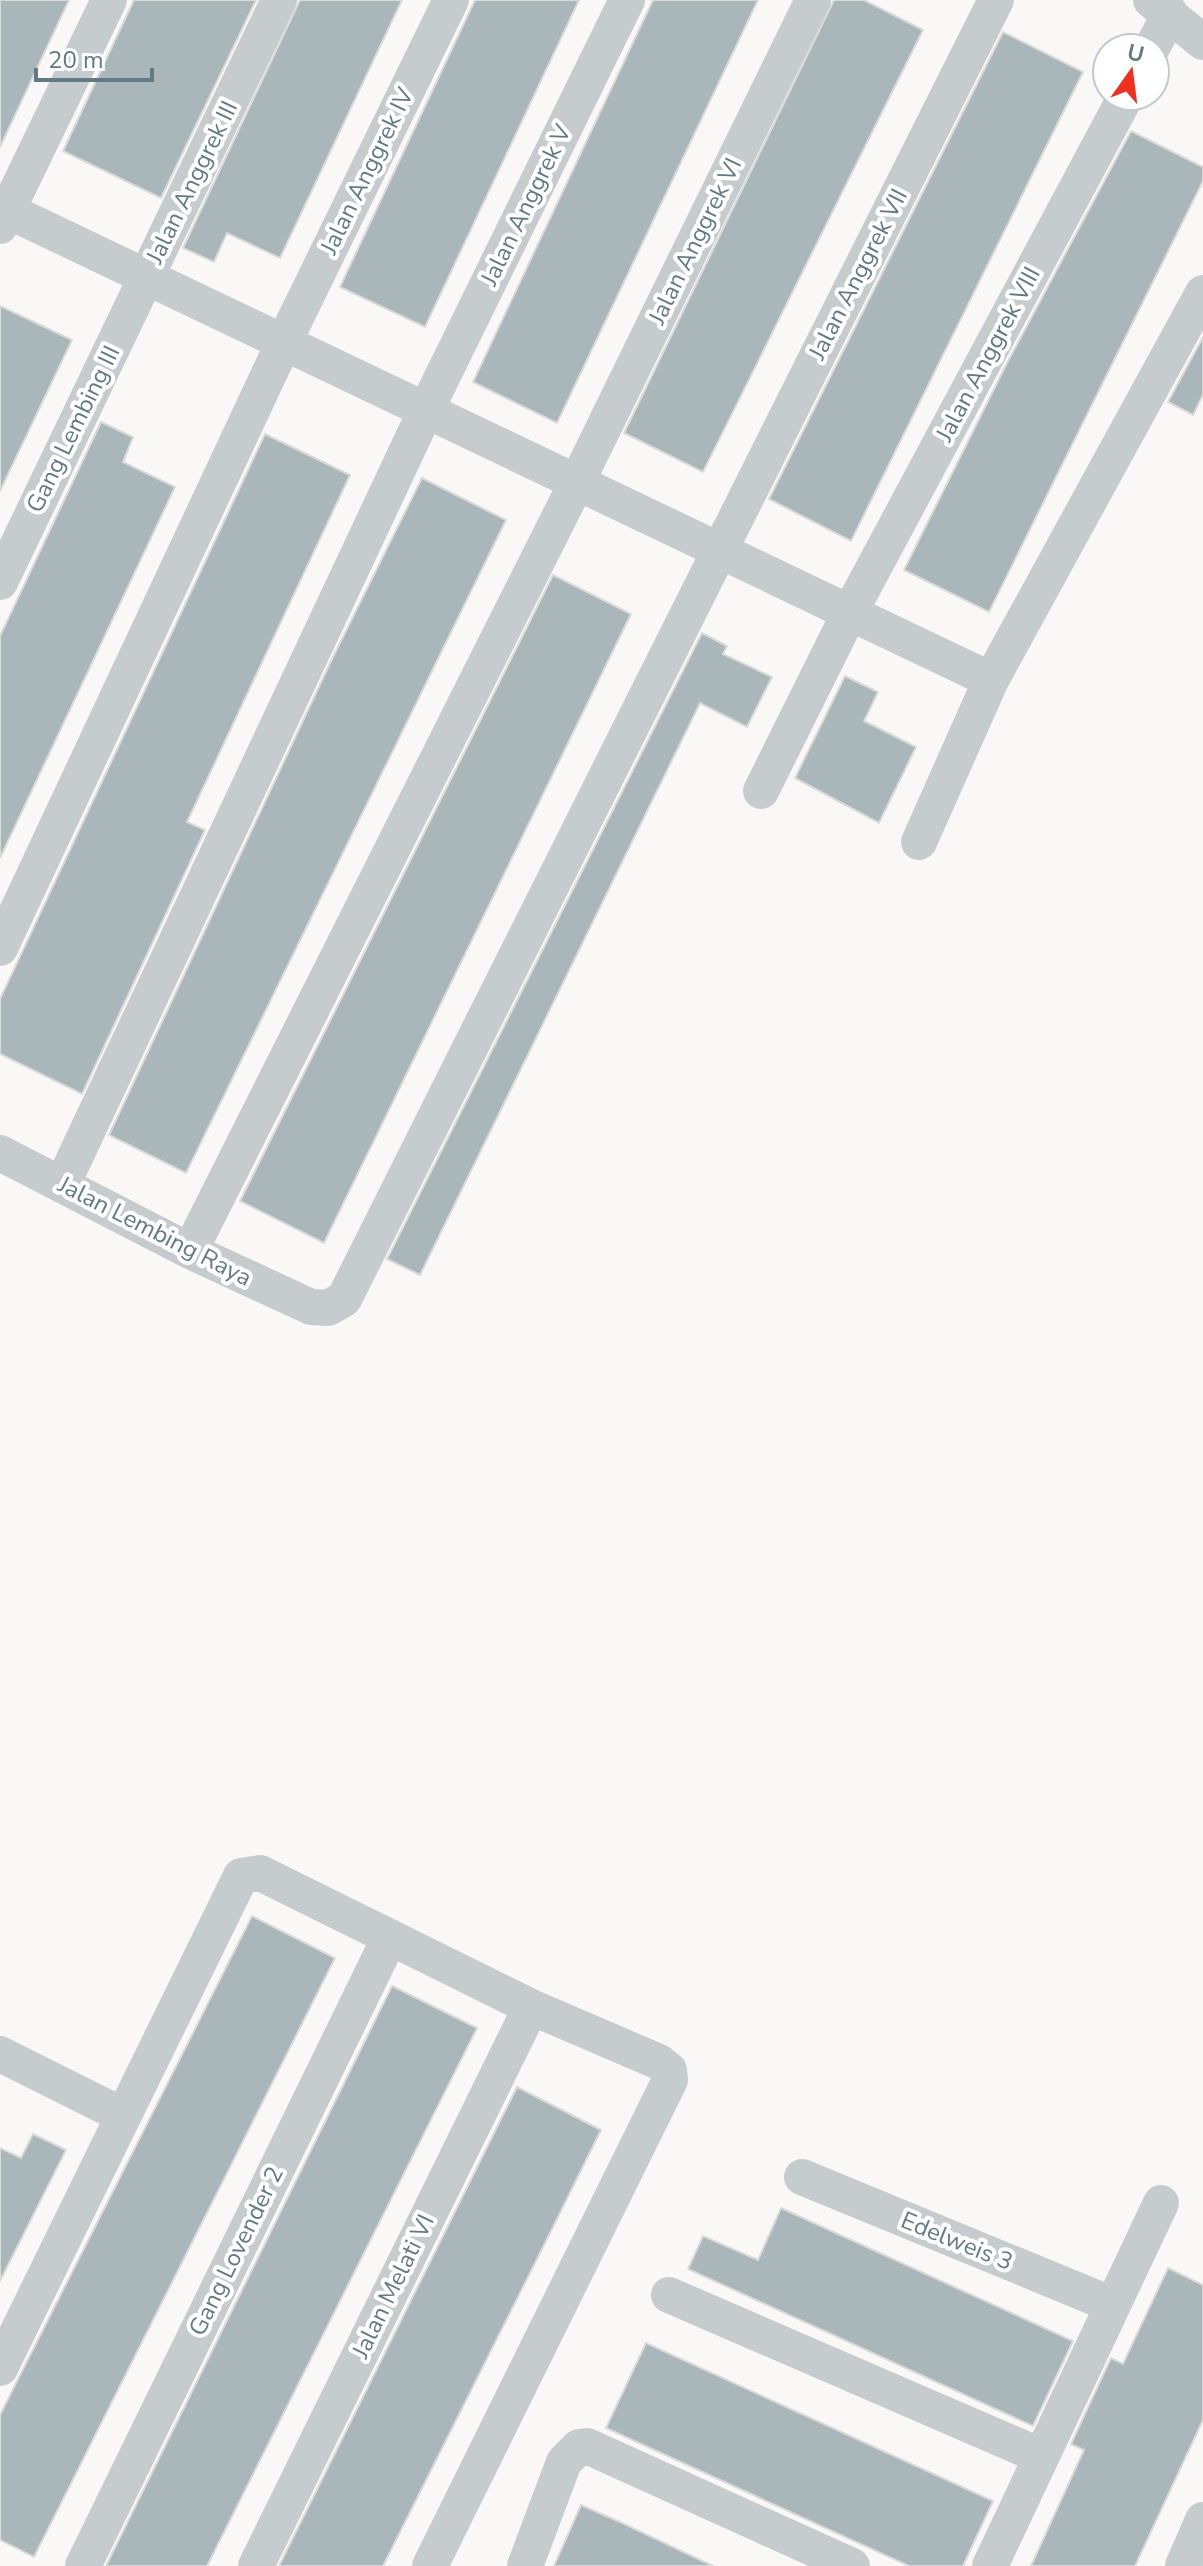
<svg xmlns="http://www.w3.org/2000/svg" width="1203" height="2566" font-family="'Nunito Sans',sans-serif">
	<style>
		.building { fill: #a9b6ba; stroke: #dadad8; stroke-width: 2 }
		.lines { fill: none; stroke-linecap: round; stroke-linejoin: round }
		.street { stroke: #c6cbce; stroke-width: 36 }
		.labels { text-anchor: middle; stroke-width: 8; stroke-linejoin: round; paint-order: stroke }
		.street-label { font-size: 24px; fill: #617a83; stroke: #fff }
	</style>
	<rect width="100%" height="100%" fill="#f9f8f6"/>
	<path class="building" d="M0 0H69L0 147Z
		M134 0H256L161 198 63 151Z
		M300 0H402L280 258 227 233 214 262 183 248Z
		M475 0H579L425 327 340 287Z
		M653 0H758L557 423 473 382Z
		M834 0H864L923 30 703 472 624 433Z
		M1003 32 1083 72 851 541 769 499Z
		M1131 131 1203 167V181L989 612 904 570 1006 365Z
		M0 306 72 340 0 491Z
		M1203 337V395L1193 415 1168 402Z
		M101 422 133 437 123 462 175 487 0 858V636Z
		M265 434 350 475 187 822 205 830 82 1094 0 1054V999Z
		M422 478 506 520 186 1173 109 1135 332 659Z
		M553 575 631 614 324 1243 240 1201Z
		M702 633 727 646 723 654 772 677 747 727 700 703 420 1275 387 1259Z
		M845 676 878 692 864 721 916 747 879 823 795 778Z
		M252 1916 335 1958 34 2557 0 2540V2415Z
		M392 1986 477 2028 207 2566H106Z
		M517 2087 601 2130 549 2235 383 2566H279Z
		M33 2134 66 2150 0 2281V2148L21 2158Z
		M781 2208 1073 2341 1033 2426 688 2269 703 2236 758 2260Z
		M1168 2268 1203 2285V2420L1135 2566H1031L1084 2450 1071 2444 1111 2358 1123 2364Z
		M646 2343 993 2501 963 2566H909L606 2428Z
		M581 2505 620 2522 713 2566H554Z"/>
	<g class="lines">
		<path class="street" d="M1151 0 1203 42
			M1152 48 1170 13
			M0 207 991 680
			M0 226 109 0
			M0 582 279 0
			M761 791 850 612 1126 96
			M919 842 991 680 1203 293
			M0 948 284 342 451 0
			M0 1153 190 1251 311 1307 328 1308 344 1299 996 0
			M62 1185 426 410 627 0
			M190 1251 577 482 813 0
			M0 2054 122 2115
			M802 2177 1113 2305
			M669 2295 1041 2456
			M0 2368 241 1876 260 1873 531 2007 659 2062 669 2070 670 2080 430 2566
			M83 2566 390 1937
			M256 2566 531 2007
			M525 2566 564 2462 579 2447 587 2446 852 2566
			M990 2566 1161 2203
			M1183 2566 1203 2520"/>
	</g>
	<g class="labels">
		<g class="street-label">
			<text transform="translate(367 171) rotate(-64)" y="8">Jalan Anggrek IV</text>
			<text transform="translate(192 182) rotate(-64)" y="8">Jalan Anggrek III</text>
			<text transform="translate(526 205) rotate(-64)" y="8">Jalan Anggrek V</text>
			<text transform="translate(695 241) rotate(-64)" y="8">Jalan Anggrek VI</text>
			<text transform="translate(858 274) rotate(-63)" y="8">Jalan Anggrek VII</text>
			<text transform="translate(988 354) rotate(-62)" y="8">Jalan Anggrek VIII</text>
			<text transform="translate(73 429) rotate(-64)" y="8">Gang Lembing III</text>
			<text transform="translate(155 1231) rotate(27)" y="8">Jalan Lembing Raya</text>
			<text transform="translate(957 2241) rotate(22)" y="8">Edelweis 3</text>
			<text transform="translate(236 2251) rotate(-64)" y="8">Gang Lovender 2</text>
			<text transform="translate(393 2286) rotate(-64)" y="8">Jalan Melati VI</text>
		</g>
	</g>
	<g transform="translate(1131 72) rotate(14)"><circle r="38" fill="#ffffff" stroke="#c0cacd" stroke-width="2"/>
	<path d="M0-6L14 30L0 20L-14 30Z" fill="#f02f1f"/>
	<text y="-12" font-size="22" font-weight="bold" text-anchor="middle" fill="#617a83">U</text>
	</g>
	<path d="M36 68v12h116v-12" fill="none" stroke="#617a83" stroke-width="4"/>
	<text x="48" y="68" font-size="24" fill="#617a83" stroke="#ffffff" stroke-width="6" paint-order="stroke">20 m</text>
</svg>
